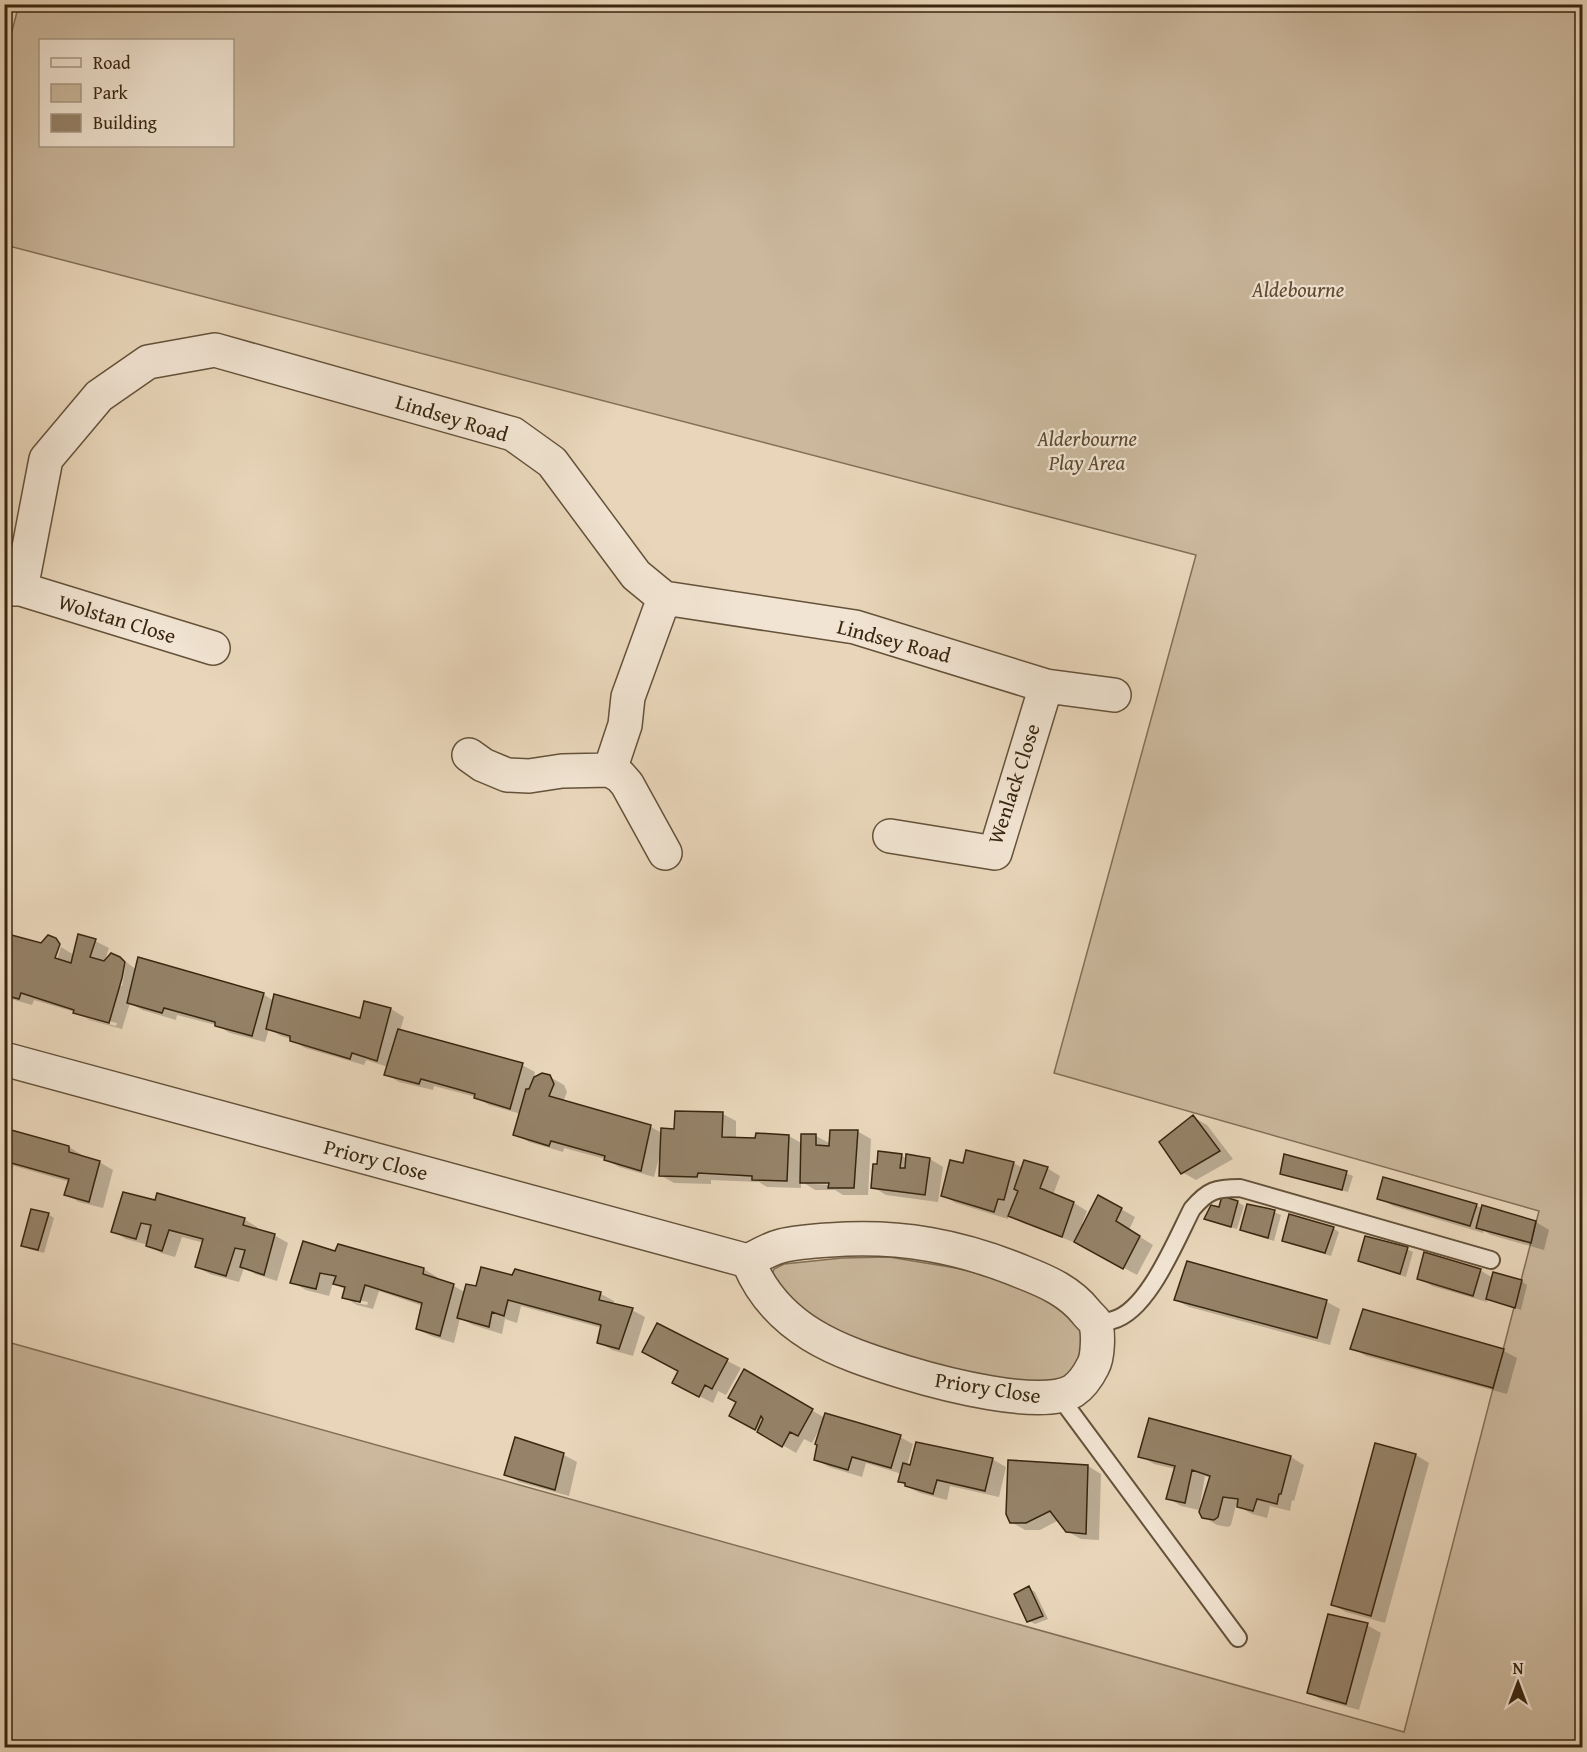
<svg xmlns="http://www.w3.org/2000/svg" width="1587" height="1752" font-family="'Gentium Book Plus',serif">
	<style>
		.green { fill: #cbb89d; stroke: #826f56; stroke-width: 1.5; fill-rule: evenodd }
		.shadow { fill: #0003; fill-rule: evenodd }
		.building { fill: #958268; stroke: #39260f; stroke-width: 1.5 }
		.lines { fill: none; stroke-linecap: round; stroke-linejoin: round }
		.service-casing { stroke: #65523a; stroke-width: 20 }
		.minor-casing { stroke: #65523a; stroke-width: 36 }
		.service { stroke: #f1e4d2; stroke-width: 16 }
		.minor { stroke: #f1e4d2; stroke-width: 33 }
		.labels { text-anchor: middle; stroke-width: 4.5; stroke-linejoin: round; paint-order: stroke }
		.park-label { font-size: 21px; font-style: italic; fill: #5e4a32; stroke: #f1e4d2 }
		.street-label { font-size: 21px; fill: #39260f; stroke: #f1e4d2 }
	</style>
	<rect width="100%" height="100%" fill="#e9d6ba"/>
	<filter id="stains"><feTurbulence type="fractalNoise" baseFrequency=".00333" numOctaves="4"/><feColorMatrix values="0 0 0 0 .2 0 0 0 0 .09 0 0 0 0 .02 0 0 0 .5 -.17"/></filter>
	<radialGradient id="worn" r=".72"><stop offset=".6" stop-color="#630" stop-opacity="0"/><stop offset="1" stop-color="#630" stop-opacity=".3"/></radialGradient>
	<path class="green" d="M19 4 1582 5V1747H5L4 1341 1404 1732 1539 1211 1054 1073 1196 555 5 245V58ZM40 40H232V146H40Z
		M889 1257 962 1269 1018 1286 1065 1308 1090 1336 1066 1389 892 1364 800 1312 770 1280 774 1269 784 1264 842 1258Z"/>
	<path class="shadow" d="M4 934 41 944 55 939 61 943 55 940 52 965 55 966 61 947 74 955 95 941 109 948 104 963 119 958 124 961 119 986H122L126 962 137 970 263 994 274 1001 361 1020 391 1009 404 1017 400 1031 522 1065 535 1072 534 1079 550 1077 564 1085 567 1092 563 1102 651 1127 662 1133 676 1131 723 1114 736 1121V1138L757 1139 789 1136 803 1144 816 1136 831 1144 857 1131 871 1139 868 1195H843L835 1190H815L801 1181V1188L767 1187 759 1182 711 1180V1184L674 1183 660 1175 661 1154H660L654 1177 619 1167 605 1159 564 1148 563 1152 529 1142 515 1134 521 1114 489 1105 476 1097 434 1086 433 1090 399 1082 386 1074 388 1067 366 1060 364 1065 305 1048 291 1039 281 1036 269 1029 265 1042 230 1033 216 1025 177 1015 176 1020 142 1010 130 1003 122 1029 89 1020 75 1012 34 1000 32 1005 4 997ZM81 1014 117 1023 116 1026 85 1018ZM813 1181 836 1182V1185L813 1184Z
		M1193 1117 1207 1125 1233 1159 1196 1180 1182 1172Z
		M4 1129 69 1147 82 1155V1158L99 1162 113 1170 103 1208 79 1202 66 1194 70 1182 4 1163Z
		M901 1155 907 1159 908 1156 930 1159 943 1167 938 1202 886 1195 873 1187Z
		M1013 1163 1023 1168H1047L1060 1176 1053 1195 1074 1203 1087 1211 1082 1224 1084 1225 1121 1209 1135 1217 1129 1230 1153 1245 1137 1275 1076 1242V1243L1023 1223 1009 1215 1008 1219 956 1203 943 1196 964 1165Z
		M1281 1173H1346L1353 1176 1348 1192 1287 1176Z
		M124 1194 244 1219 257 1227V1230L274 1235 288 1243 277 1281 255 1274 244 1268 239 1282 210 1274 197 1267 204 1243 182 1237 175 1257 161 1253 148 1245 126 1239 113 1231Z
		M1223 1198 1238 1202 1244 1206 1237 1229 1212 1222 1206 1218 1220 1209Z
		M1379 1198 1476 1205 1483 1209 1536 1222 1549 1230 1544 1250 1491 1235 1484 1231 1483 1233 1393 1206Z
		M1274 1212 1281 1215 1274 1241 1247 1233 1241 1230Z
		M48 1214 54 1218 44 1253 29 1249 23 1245Z
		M1333 1228 1339 1232 1331 1256 1290 1244 1284 1240Z
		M339 1246 424 1269 437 1277 436 1280 454 1286 466 1293 512 1276 516 1271 601 1294 614 1301 613 1305 632 1310 645 1317 633 1356 612 1350 598 1342 602 1328 521 1306 517 1323 505 1319 502 1334 473 1325 460 1318 454 1343 431 1336 417 1329 423 1306 379 1291 373 1309 357 1305 344 1297 346 1290 333 1283 329 1296 306 1290 292 1282 336 1253ZM356 1300 368 1302 367 1305 356 1303Z
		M1407 1249 1413 1252 1406 1277 1365 1264 1359 1260Z
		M1188 1263 1327 1302 1340 1309 1330 1345 1189 1307 1176 1300Z
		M1480 1270 1493 1278 1521 1281 1527 1285 1521 1310 1488 1298 1487 1302 1432 1286 1419 1278Z
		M1364 1311 1504 1351 1517 1358 1507 1394 1366 1356 1352 1348Z
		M658 1325 741 1368 726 1395 718 1391 713 1403 687 1390Z
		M744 1371 825 1418 900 1437 913 1444 907 1466 992 1459 1006 1467 999 1497 950 1486 947 1500 920 1493 906 1486 900 1481 902 1474 866 1463 862 1477 829 1467 815 1459 821 1430H819L812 1443 804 1439 796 1453 731 1415 738 1402Z
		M516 1439 564 1455 577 1462 569 1496 519 1482 506 1474Z
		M1376 1445 1416 1455 1429 1463 1385 1623 1346 1612 1333 1605Z
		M1140 1456 1291 1457 1304 1465 1294 1501 1292 1500 1290 1511 1270 1506 1267 1518 1252 1514 1236 1505 1231 1525 1228 1527 1217 1525 1203 1517 1211 1478 1205 1476 1199 1510 1181 1506 1168 1498 1175 1469 1154 1464Z
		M1009 1461 1088 1466 1101 1474 1099 1540 1081 1539 1067 1531 1059 1520 1040 1530H1025L1011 1522Z
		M1029 1588 1035 1592 1048 1619 1035 1624 1029 1621Z
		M1367 1625 1381 1633 1359 1710 1322 1700 1308 1692Z"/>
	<path class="building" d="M4 933 41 943 48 935 56 938 60 944 55 958 71 963 78 934 96 939 90 957 104 961 111 953 120 957 125 962 122 978 109 1023 73 1013 74 1010 21 993 19 999 4 995Z
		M138 957 264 993 252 1036 215 1026V1022L164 1008 162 1013 127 1003Z
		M274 994 360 1018 364 1001 391 1008 377 1061 352 1053 350 1059 290 1041V1036L266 1029Z
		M398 1029 523 1063 510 1109 474 1098 475 1094 421 1079 419 1084 384 1075Z
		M542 1073 550 1075 554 1084 549 1096 651 1125 641 1171 604 1160 605 1156 551 1141 549 1146 513 1135 526 1089H529L534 1077Z
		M675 1111 723 1112 722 1137 755 1138 756 1133 789 1135 787 1181 752 1180V1176L698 1173 697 1177 659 1176 661 1128 674 1129Z
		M1193 1115 1220 1151 1181 1174 1159 1142Z
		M4 1128 69 1146V1152L100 1161 89 1202 64 1195 69 1179 4 1161Z
		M830 1130H858L854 1188H828L829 1183H800L801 1134H816V1145L829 1146Z
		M966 1150 1014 1162 1004 1200 998 1199 994 1212 941 1196 950 1160 963 1163Z
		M878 1151 902 1154 900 1168H905L906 1154 930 1158 925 1195 871 1188 873 1164H877Z
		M1284 1154 1347 1171 1342 1190 1280 1174Z
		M1024 1160 1048 1167 1040 1188 1074 1202 1062 1237 1008 1216 1018 1191 1014 1189Z
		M1383 1177 1477 1204 1470 1226 1377 1199Z
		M123 1192 155 1200 157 1193 245 1218 243 1225 275 1234 264 1275 240 1267 245 1250 235 1248 226 1276 195 1267 203 1239 169 1230 162 1251 146 1246 151 1225 141 1223 136 1239 111 1232Z
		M1098 1195 1122 1208 1116 1221 1140 1236 1123 1269 1074 1242Z
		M1222 1196 1238 1201 1231 1227 1204 1219 1211 1205 1219 1207Z
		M1247 1204 1275 1210 1268 1238 1240 1230Z
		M1482 1205 1536 1221 1531 1243 1476 1228Z
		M31 1209 49 1213 38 1250 21 1246Z
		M1289 1214 1334 1227 1325 1253 1282 1241Z
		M1365 1236 1408 1247 1400 1274 1358 1261Z
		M303 1241 335 1251 338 1244 424 1268 423 1274 454 1284 440 1336 416 1329 422 1303 365 1285 360 1302 342 1298 345 1287 333 1284 336 1276 320 1273 316 1289 290 1283Z
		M1424 1252 1481 1269 1473 1296 1417 1279Z
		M1187 1261 1327 1300 1317 1338 1174 1300Z
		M481 1267 512 1275 515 1269 601 1292 599 1300 633 1308 619 1349 597 1343 601 1325 508 1300 504 1316 492 1312 489 1327 457 1318 466 1284 476 1286Z
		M1493 1272 1522 1280 1515 1308 1486 1299Z
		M1363 1309 1504 1349 1493 1388 1350 1349Z
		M657 1323 728 1359 712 1389 705 1385 699 1397 672 1383 678 1371 642 1352Z
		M744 1369 813 1409 798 1436 790 1432 782 1447 757 1432 763 1419 761 1416 755 1430 729 1416 736 1402 728 1398Z
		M825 1413 901 1435 891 1468 852 1457 848 1470 814 1460 817 1445 815 1444Z
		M1149 1418 1291 1456 1281 1494H1279L1277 1504 1257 1499 1253 1511 1237 1507 1238 1499 1223 1497 1218 1517 1214 1520 1202 1518 1199 1512 1210 1476 1192 1470 1185 1503 1166 1499 1175 1466 1138 1457Z
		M515 1437 564 1453 555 1490 504 1475Z
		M916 1442 993 1458 985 1491 937 1480 933 1494 905 1486V1483L898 1482 903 1463 910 1465Z
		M1375 1443 1416 1454 1371 1616 1331 1605Z
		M1008 1460 1088 1465 1086 1534 1066 1532 1050 1511 1026 1523H1010L1006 1514Z
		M1029 1586 1043 1616 1027 1622 1014 1594Z
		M1328 1614 1368 1623 1346 1704 1307 1693Z"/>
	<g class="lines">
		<defs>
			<path id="service" d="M1095 1323C1101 1322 1108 1322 1113 1320 1148 1311 1176 1240 1192 1209 1208 1190 1216 1188 1240 1188L1491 1260
				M1059 1396 1238 1638"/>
			<path id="minor" d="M4 589H21L46 459 99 396 148 362 215 350 513 434 552 462 636 575 664 598 855 627 1046 686 1114 695
				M21 589 213 648
				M469 755 483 765 507 775 529 776 562 771 610 770 620 776 627 784 665 853
				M610 770 625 725 628 697 664 598
				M890 836 995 853 1046 686
				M4 1059 748 1261C758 1256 769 1249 781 1246 797 1242 814 1241 830 1240 901 1235 960 1246 1025 1273 1048 1282 1070 1292 1086 1312 1088 1315 1093 1319 1095 1322 1099 1332 1098 1357 1093 1366 1088 1376 1082 1385 1073 1391 1041 1410 940 1383 904 1372 838 1352 776 1330 748 1261"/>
		</defs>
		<use href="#service" class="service-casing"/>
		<use href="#minor" class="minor-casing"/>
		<use href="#service" class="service"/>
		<use href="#minor" class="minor"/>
	</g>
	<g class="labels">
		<g class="park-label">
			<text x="1298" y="297">Aldebourne</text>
			<text x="1087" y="446">Alderbourne<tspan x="1087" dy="24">Play Area</tspan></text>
		</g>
		<g class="street-label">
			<text transform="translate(452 418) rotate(17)" y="7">Lindsey Road</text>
			<text transform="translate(117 619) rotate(17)" y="7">Wolstan Close</text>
			<text transform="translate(894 641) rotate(15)" y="7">Lindsey Road</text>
			<text transform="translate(1014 784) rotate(-72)" y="7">Wenlack Close</text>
			<text transform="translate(376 1160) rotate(15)" y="7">Priory Close</text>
			<text transform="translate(988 1388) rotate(9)" y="7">Priory Close</text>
		</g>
	</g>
	<rect width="1587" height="1752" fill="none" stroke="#e9d6ba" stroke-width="24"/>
	<rect x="6" y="6" width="1575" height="1740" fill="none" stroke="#39260f" stroke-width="3"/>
	<rect x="12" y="12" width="1563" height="1728" fill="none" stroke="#39260f" stroke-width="1.5"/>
	<rect x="39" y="39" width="195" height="108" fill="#f1e4d2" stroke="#a79884" stroke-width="1.5"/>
	<rect x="51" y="58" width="30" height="9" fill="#f1e4d2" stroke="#a79884" stroke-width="1.5"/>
	<text x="93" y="69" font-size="18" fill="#39260f">Road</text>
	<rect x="51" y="84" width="30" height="18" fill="#cbb89d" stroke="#a79884" stroke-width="1.5"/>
	<text x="93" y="99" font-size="18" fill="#39260f">Park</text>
	<rect x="51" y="114" width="30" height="18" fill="#958268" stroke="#a79884" stroke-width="1.5"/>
	<text x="93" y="129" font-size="18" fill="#39260f">Building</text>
	<g transform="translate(1518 1683)" stroke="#f1e4d2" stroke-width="4.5" paint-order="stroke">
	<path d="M0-4.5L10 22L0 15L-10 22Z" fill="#39260f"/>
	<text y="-9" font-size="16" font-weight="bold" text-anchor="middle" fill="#39260f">N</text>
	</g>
	<rect width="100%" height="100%" filter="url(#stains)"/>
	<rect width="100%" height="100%" fill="url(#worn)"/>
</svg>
